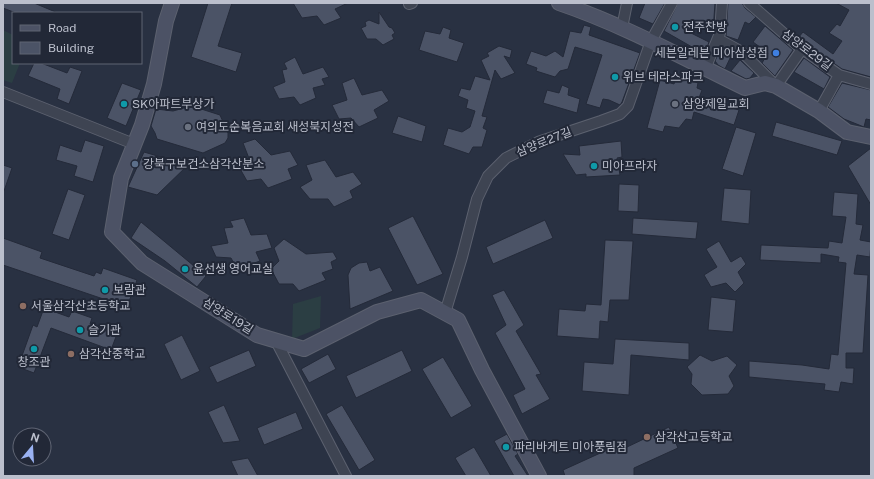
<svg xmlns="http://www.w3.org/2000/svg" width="874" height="479" font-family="'Public Sans','Noto Sans KR',sans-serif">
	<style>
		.green { fill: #2b3e43 }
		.building { fill: #4b5366; stroke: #242a39 }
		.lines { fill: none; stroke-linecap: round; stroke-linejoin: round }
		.street-casing { stroke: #5c616f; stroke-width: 12 }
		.secondary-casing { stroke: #5c616f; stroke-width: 16 }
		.street { stroke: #3e4452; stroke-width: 10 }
		.secondary { stroke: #4c5265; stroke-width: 14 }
		.culture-dot { fill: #0f9aa8; stroke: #222837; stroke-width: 1.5 }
		.shop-dot { fill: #3f7fe0; stroke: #222837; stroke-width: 1.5 }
		.worship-dot { fill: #6b7280; stroke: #222837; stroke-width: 1.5 }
		.service-dot { fill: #5c6f8a; stroke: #222837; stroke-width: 1.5 }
		.education-dot { fill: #8d6e63; stroke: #222837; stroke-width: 1.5 }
		.labels { text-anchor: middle; stroke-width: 4; stroke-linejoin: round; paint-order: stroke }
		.poi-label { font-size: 12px; fill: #bbbfcc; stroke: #222837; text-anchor: start }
		.street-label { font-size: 12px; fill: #bbbfcc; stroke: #222837 }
	</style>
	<rect width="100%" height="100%" fill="#293142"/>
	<path class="green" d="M3 30 13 35V63H20L12 83 3 80Z
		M321 296 320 328 292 339 293 304Z"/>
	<path class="building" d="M3 3H34L58 13H16L3 8Z
		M208 3H232L218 46 242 53 236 72 191 57Z
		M293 3H348L335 9 341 18 324 25 317 16 302 18Z
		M645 3H665L653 24 639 18Z
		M678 3H715L713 32 693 26 691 33 709 42 705 53 691 48 692 47 664 31Z
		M728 3H742L745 8 756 17 749 24 745 22 738 40 726 36Z
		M836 3H871V77L842 69 798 38 803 32 833 54 842 41 829 33 837 24 840 26 849 10Z
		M379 12 389 27 392 28 395 33 392 35 394 39 383 45 376 39H367L361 28 366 26 365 22 369 20 379 24Z
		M584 25 591 27 589 35 640 53 622 102 620 105 609 100 603 99 600 108 586 104 602 55 575 47 568 69 560 71 555 77 536 71 537 68 526 64 531 51 546 56 555 51 563 57 570 31 581 33Z
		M765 26 793 50 775 76 762 63 768 53 753 42Z
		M443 27 451 30 449 38 464 43 457 62 419 50 425 31 440 34Z
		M499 46 512 50 510 58 504 56 515 73 501 79 495 70 482 116 487 117 483 128 487 130 482 147H473L469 154 443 145 448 128 462 132 470 127 475 111 466 108 468 100 458 96 461 88 470 90 475 76 490 80 481 60 489 56 487 53Z
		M721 48 732 54 725 69 718 65 715 61Z
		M295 57 303 74 323 67 329 77 322 79 325 85 313 88 316 98 300 105 294 97 279 99 273 87 285 82 282 70 287 69 284 63Z
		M804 58 830 77 824 89 794 72Z
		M740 60 754 73 750 78 746 79 731 71Z
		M34 63H41L67 73 70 67 82 71 69 104 57 99 60 89 28 76Z
		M677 75 698 83 697 88 702 90 699 98 739 110 734 125 694 112 692 120 686 119 679 128 665 126 663 132 647 128 660 80 674 84Z
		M354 78 362 95 382 90 389 101 374 110 378 118 359 127 351 118 339 119 332 105 347 100 342 83Z
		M122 83 141 90 126 126 107 118Z
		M842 83 871 90V120L866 119 864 127 844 119 828 107Z
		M562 85 569 88 568 95 580 99 577 113 543 103 547 90 559 93Z
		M195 107 220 115 228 133V138L225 143 203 153 157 139 155 133 151 126 156 109 173 111 184 108Z
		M398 116 426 126 422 142 392 133Z
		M776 122 842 141 837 155 772 136Z
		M736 127 756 133 743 176 722 169Z
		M255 139 271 155 290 151 298 165 288 169 292 179 268 188 261 179 247 181 239 167 250 161 243 143Z
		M85 140 104 146 93 182 74 176 77 166 56 160 60 145 81 152Z
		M621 141 622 157 617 158 620 175 586 177V174L576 175 563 154 580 155 579 146Z
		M871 148V205L848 166Z
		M144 152 188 165 157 195 128 187Z
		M325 160 336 177 353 172 362 184 350 191 353 198 334 207 328 199H310L300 187 312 180 306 165Z
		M3 165 12 168 4 191H3Z
		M619 184 639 185 638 212 618 211Z
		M724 188 751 190 749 224 721 221Z
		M68 189 85 195 69 240 52 234Z
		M834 192 858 194 856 224 863 225 860 240 871 242 870 257 857 255 854 274 868 275 863 353H846V368H854L853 384 841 382 839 392 824 390 825 384 749 377V361L802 365 829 369 831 354 838 355 846 263 838 262 839 257 821 254V263L760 260 761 245 828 248 829 241 842 243 846 217 832 216Z
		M413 216 443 274 417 285 388 228Z
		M244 218 251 235 267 234 272 248 256 252 260 261 237 269 231 258 216 257 211 246 228 243 224 228 233 227 230 221Z
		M633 218 698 222 696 239 632 234Z
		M545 220 553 238 493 264 486 247Z
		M141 222 206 276 197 287 165 261 131 238Z
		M3 238 42 252 40 258 94 276 96 272 101 274 103 268 137 280 127 307 3 265Z
		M284 239 306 254 333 252 337 259 331 262 333 269 322 273 326 280 299 291 293 284H279L271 269 279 261 274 248Z
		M605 240 633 241 629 300H610L608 322 600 321 599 339 557 336 559 309 585 311 586 304 601 305Z
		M719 241 731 262 741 256 746 264 738 272 744 283 735 292 726 283 711 287 704 275 717 267 706 249Z
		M367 262 370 271 380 267 393 291 350 309 348 275 351 268 359 263Z
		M504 290 524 325 516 331 541 374 536 375 550 399 522 414 513 395 525 389 495 333 506 325 492 295Z
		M711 297 736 300 733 332 708 330Z
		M44 308 69 317 72 311 92 318 90 324 117 334 111 350 51 328 34 373 18 367 33 325 37 327Z
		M182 335 200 371 181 380 164 344Z
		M615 339 689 343V360L631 355 629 395 582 391 584 362 613 364Z
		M249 350 256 366 217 383 209 367Z
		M402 350 412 371 356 398 346 376Z
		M328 354 336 369 309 383 301 369Z
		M700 355 712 361 727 356 737 365 729 376 734 386 728 394 702 395 691 384 692 374 687 367Z
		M443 357 472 406 451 418 422 369Z
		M224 405 240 441 223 443 208 412Z
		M342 405 375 460 359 470 326 414Z
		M296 412 303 429 264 445 257 428Z
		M669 427 678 448 634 468V476H565L563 470 607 450 606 448 627 447Z
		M507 434 518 454 515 456 528 476H514L494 441Z
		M474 447 491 476H466L455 458Z
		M248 458 258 476H238L231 461Z"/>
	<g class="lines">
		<defs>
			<path id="street" d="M749 3 797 45 839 75 871 84
				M409 4 412 3
				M622 28 627 3
				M718 39 742 52 776 86 802 49
				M705 69 720 33 722 3
				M3 92 134 144
				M819 111 839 75
				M445 313 462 257 477 199 488 176 506 158 538 142 601 121 620 114 628 106 651 41 672 3
				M276 341 346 476"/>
			<path id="secondary" d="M172 3 166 21 154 84 142 125 121 178 112 232 142 263 257 335 304 349 377 312 421 300 458 320 482 370 539 476
				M559 3C624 25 683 58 745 88L765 83 776 86 819 111 847 132 871 137"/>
		</defs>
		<use href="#street" class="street-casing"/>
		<use href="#secondary" class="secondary-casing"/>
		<use href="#street" class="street"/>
		<use href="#secondary" class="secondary"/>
	</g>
	<g class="culture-dot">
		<circle cx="675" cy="27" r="4"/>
		<circle cx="615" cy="77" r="4"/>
		<circle cx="124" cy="104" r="4"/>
		<circle cx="594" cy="166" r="4"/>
		<circle cx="185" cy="269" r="4"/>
		<circle cx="105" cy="290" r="4"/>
		<circle cx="80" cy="330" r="4"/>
		<circle cx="34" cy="349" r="4"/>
		<circle cx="506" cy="447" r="4"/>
	</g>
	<circle class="shop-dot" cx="776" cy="53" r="4"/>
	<g class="worship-dot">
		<circle cx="675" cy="104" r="4"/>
		<circle cx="188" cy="127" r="4"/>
	</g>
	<circle class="service-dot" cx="135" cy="164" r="4"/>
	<g class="education-dot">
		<circle cx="23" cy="306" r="4"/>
		<circle cx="71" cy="354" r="4"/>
		<circle cx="647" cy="437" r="4"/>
	</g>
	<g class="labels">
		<g class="poi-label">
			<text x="683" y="31">전주찬방</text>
			<text x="768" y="57" text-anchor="end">세븐일레븐 미아삼성점</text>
			<text x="623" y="81">위브 테라스파크</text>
			<text x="132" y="108">SK아파트부상가</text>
			<text x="683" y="108">삼양제일교회</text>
			<text x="196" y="131">여의도순복음교회 새성북지성전</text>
			<text x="143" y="168">강북구보건소삼각산분소</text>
			<text x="602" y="170">미아프라자</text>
			<text x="193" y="273">윤선생 영어교실</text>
			<text x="113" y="294">보람관</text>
			<text x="31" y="310">서울삼각산초등학교</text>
			<text x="88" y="334">슬기관</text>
			<text x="79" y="358">삼각산중학교</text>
			<text x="34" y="366" text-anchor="middle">창조관</text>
			<text x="655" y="441">삼각산고등학교</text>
			<text x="514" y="451">파리바게트 미아풍림점</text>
		</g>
		<g class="street-label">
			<text transform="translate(807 50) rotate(37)" y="4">삼양로29길</text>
			<text transform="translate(544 142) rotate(-22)" y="4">삼양로27길</text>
			<text transform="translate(228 316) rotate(32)" y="4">삼양로19길</text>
		</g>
	</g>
	<rect width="874" height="479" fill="none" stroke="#bbbfcc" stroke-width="8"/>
	<rect x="12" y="12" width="130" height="52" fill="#222837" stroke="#5f6473"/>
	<rect x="20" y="25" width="20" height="6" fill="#4c5265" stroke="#5f6473"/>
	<text x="48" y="32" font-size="12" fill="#bbbfcc">Road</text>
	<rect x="20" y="42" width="20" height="12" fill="#4b5366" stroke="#5f6473"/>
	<text x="48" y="52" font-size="12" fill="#bbbfcc">Building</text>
	<g transform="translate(32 447) rotate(18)"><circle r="19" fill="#222837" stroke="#5f6473"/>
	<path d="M0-3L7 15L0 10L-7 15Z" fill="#9ab2f2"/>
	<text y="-6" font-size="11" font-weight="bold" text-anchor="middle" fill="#bbbfcc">N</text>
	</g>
</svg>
